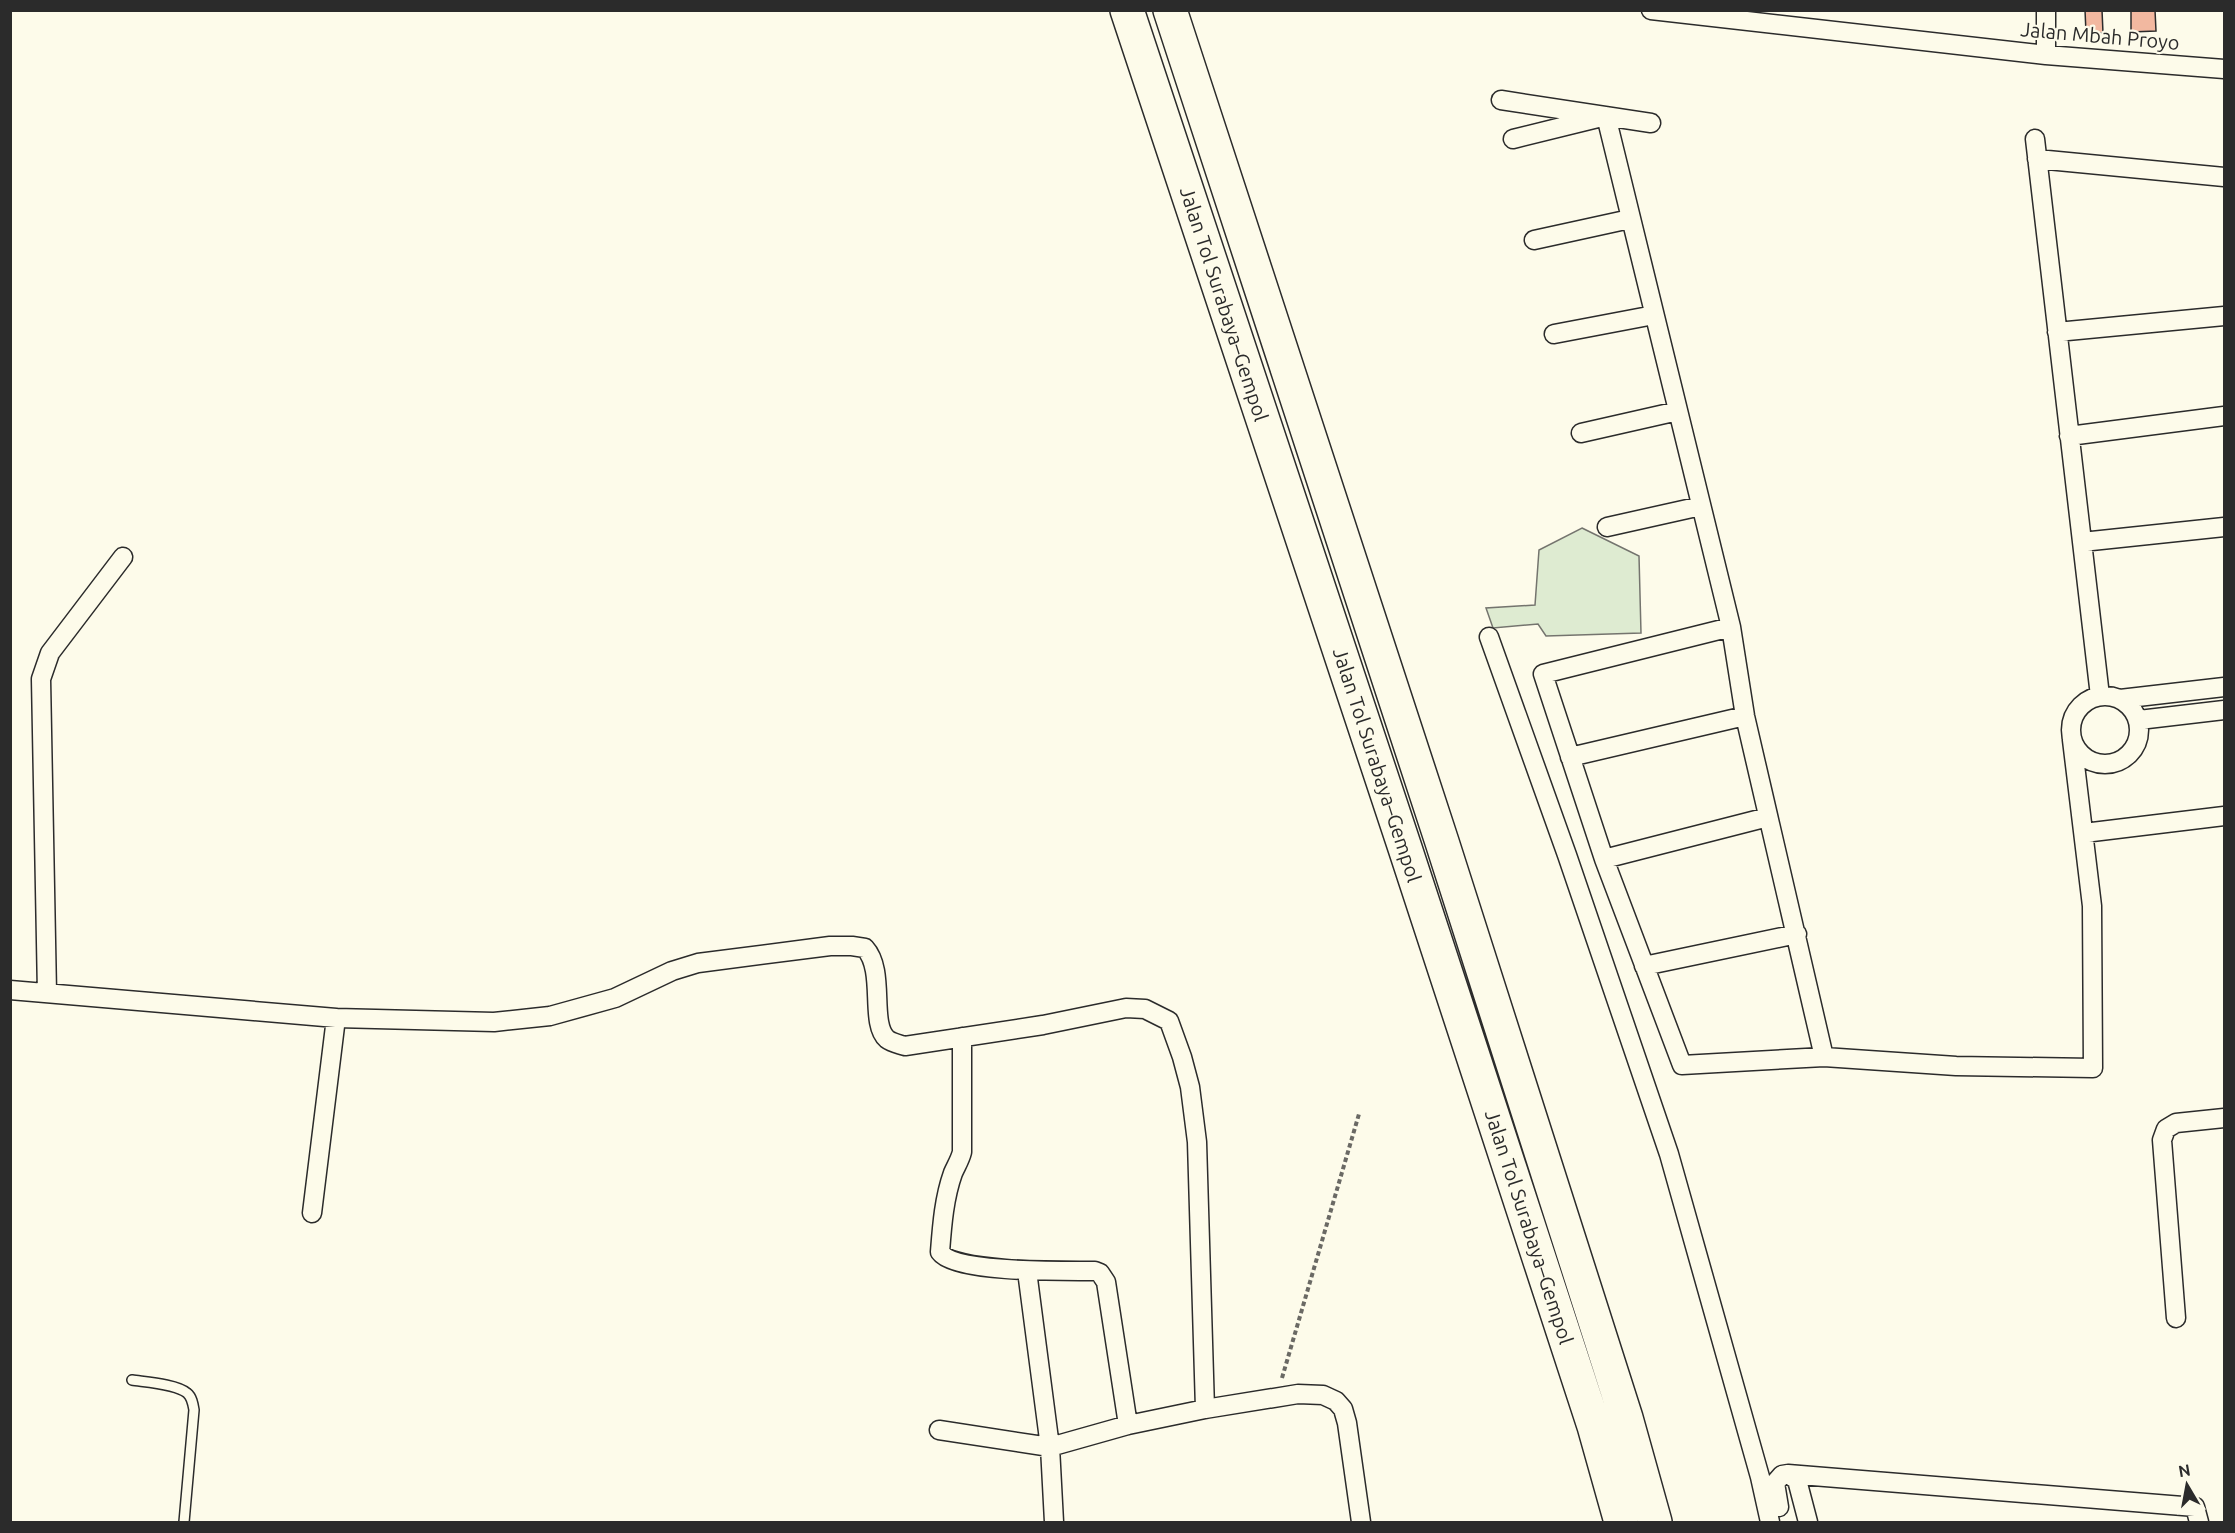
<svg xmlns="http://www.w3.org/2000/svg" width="2235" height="1533" font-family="Ubuntu,sans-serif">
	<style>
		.green { fill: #deebd1; stroke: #74746e; stroke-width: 1.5 }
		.building { fill: #f2b8a0; stroke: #2b2b2b; stroke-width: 1.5 }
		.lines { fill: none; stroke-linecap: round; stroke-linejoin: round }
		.service-casing { stroke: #2b2b2b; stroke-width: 12 }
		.minor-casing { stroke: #2b2b2b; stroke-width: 21 }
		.motorway-casing { stroke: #2b2b2b; stroke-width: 36 }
		.path { stroke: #6a6964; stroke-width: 4; stroke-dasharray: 4.5 3; stroke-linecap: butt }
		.service { stroke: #fdfbea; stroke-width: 9 }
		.minor { stroke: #fdfbea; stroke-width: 18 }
		.motorway { stroke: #fdfbea; stroke-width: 33 }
		.labels { text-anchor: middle; stroke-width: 4.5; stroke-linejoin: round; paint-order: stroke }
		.street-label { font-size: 20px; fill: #2b2b2b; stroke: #fdfbea }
	</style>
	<rect width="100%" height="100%" fill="#fdfbea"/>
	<path class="green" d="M1582 528 1639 556 1641 633 1546 636 1538 624 1493 628 1486 608 1535 605 1539 550Z"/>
	<path class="building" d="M2085 10H2102L2103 33H2086Z
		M2131 10H2155L2156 31 2131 32Z"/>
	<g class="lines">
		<defs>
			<path id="service" d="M132 1380C145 1382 177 1384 187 1393 192 1397 193 1404 194 1410L184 1522"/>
			<path id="minor" d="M1651 10 2046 55 2224 69
				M2046 10V55
				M1501 100 1651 123
				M1513 139 1606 116 1731 627 1745 716 1824 1057 1682 1065 1604 859 1543 674 1731 627
				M2035 139 2100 696
				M2037 159 2224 177
				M1534 240 1630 219
				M2057 332 2224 316
				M1554 334 1654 315
				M1581 433 1678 411
				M2069 436 2224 416
				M1607 527 1701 506
				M2082 542 2224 527
				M1489 637 1567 855 1669 1154 1760 1477 1770 1522
				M2071 730a34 34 0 1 1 68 0a34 34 0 1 1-68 0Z
				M2120 699 2224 687
				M2139 720 2224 710
				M1570 757 1745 716
				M2084 833 2224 816
				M1604 859 1768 817
				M1644 966 1797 934
				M10 990 336 1018 494 1022 550 1016 615 998 672 971 698 963 830 946H852L865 948C886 971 869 1023 887 1039 892 1043 899 1044 905 1046L1043 1025 1126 1008 1145 1009 1169 1021 1182 1057 1190 1087 1197 1142 1205 1409
				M47 993 41 679 50 653 123 557
				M962 1037V1152C960 1160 956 1166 953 1173 944 1198 942 1226 940 1252 954 1273 1067 1271 1095 1271L1100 1273 1106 1282 1128 1425
				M1824 1057 1956 1066 2093 1068 2092 906 2072 740
				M312 1213 336 1018
				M1027 1271 1050 1447 1054 1522
				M2176 1318 2162 1140 2166 1129 2176 1123 2224 1118
				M939 1430 1050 1447 1128 1425 1205 1409 1298 1394 1323 1395 1336 1401 1343 1409 1347 1423 1361 1522
				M1788 1474 2195 1507 2199 1522
				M1779 1507 1775 1483 1782 1475 1788 1474 1797 1480 1808 1522"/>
			<path id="motorway" d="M1127 10 1405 848 1594 1426 1621 1522
				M1170 10 1442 842 1626 1418 1655 1522"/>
		</defs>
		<use href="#service" class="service-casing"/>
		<use href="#minor" class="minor-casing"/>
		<use href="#motorway" class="motorway-casing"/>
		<path class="path" d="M1282 1378 1359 1114"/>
		<use href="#service" class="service"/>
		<use href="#minor" class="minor"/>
		<use href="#motorway" class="motorway"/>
	</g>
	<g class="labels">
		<g class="street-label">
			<text transform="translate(2100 36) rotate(5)" y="7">Jalan Mbah Proyo</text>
			<text transform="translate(1224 304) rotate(72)" y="7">Jalan Tol Surabaya–Gempol</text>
			<text transform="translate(1377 765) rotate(72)" y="7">Jalan Tol Surabaya–Gempol</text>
			<text transform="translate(1529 1227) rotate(72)" y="7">Jalan Tol Surabaya–Gempol</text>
		</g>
	</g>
	<rect width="2235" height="1533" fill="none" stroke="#2b2b2b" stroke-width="24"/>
	<g transform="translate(2187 1485) rotate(350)" stroke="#fdfbea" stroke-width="4.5" paint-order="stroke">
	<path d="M0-4.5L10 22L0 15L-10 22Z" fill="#2b2b2b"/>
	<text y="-9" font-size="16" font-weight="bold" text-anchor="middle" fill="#2b2b2b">N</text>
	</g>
</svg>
